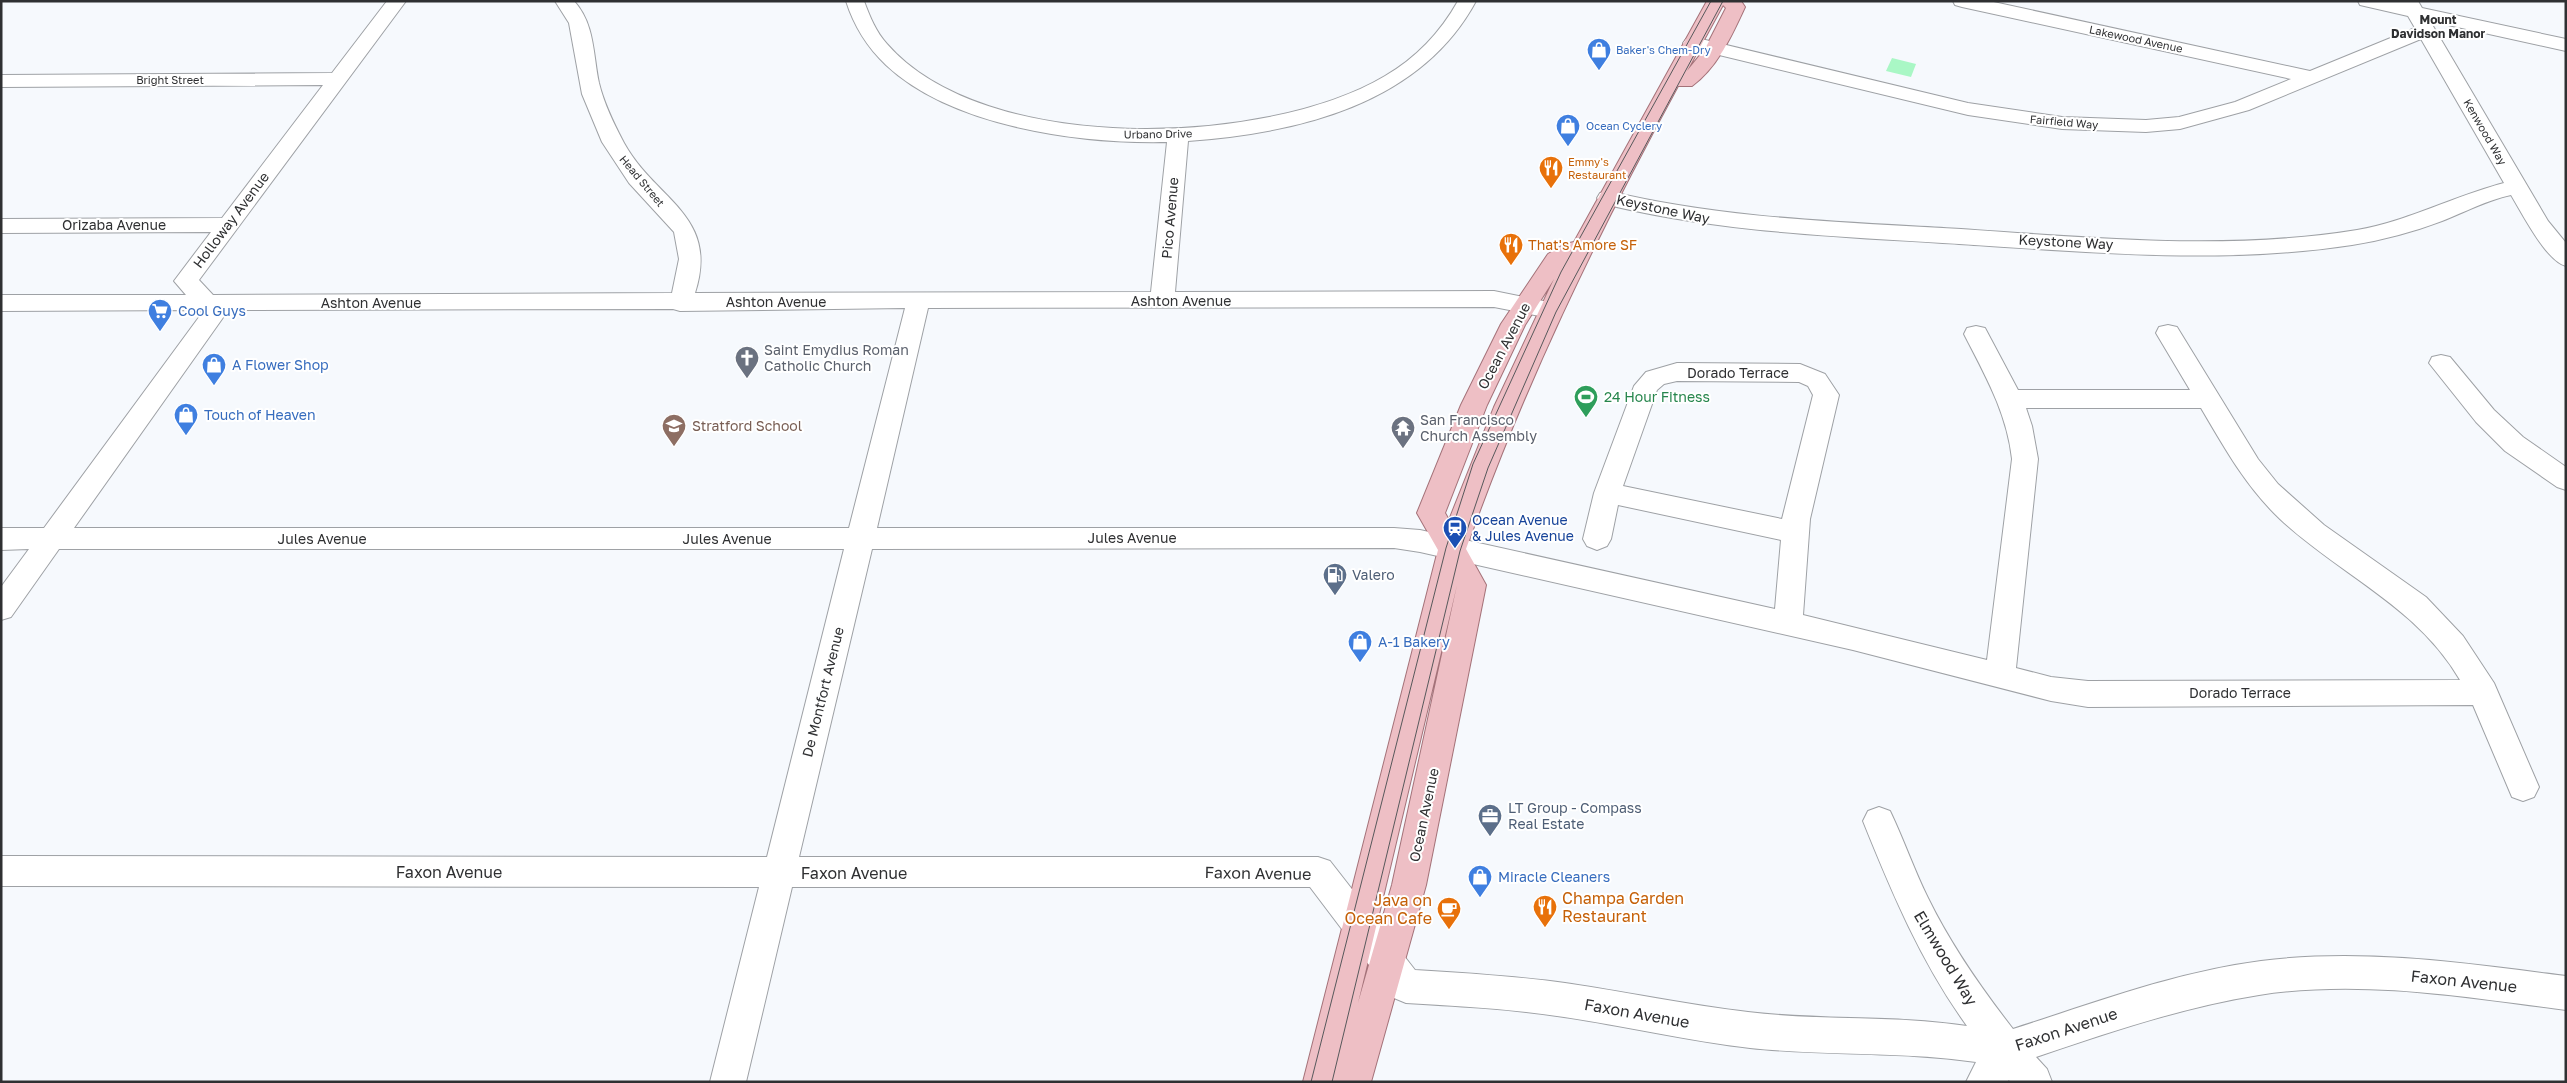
<svg xmlns="http://www.w3.org/2000/svg" width="2567" height="1083" font-family="'Golos Text',sans-serif">
	<style>
		.green { fill: #a9f7c5 }
		.lines { fill: none; stroke-linecap: round; stroke-linejoin: round }
		.minor-casing { stroke: #9ea1a5; stroke-width: 2 }
		.major-casing { stroke: #a47279; stroke-width: 2 }
		.minor { fill: #fff; fill-rule: evenodd }
		.major { fill: #eebfc5; fill-rule: evenodd }
		.tram { stroke: #57585b; stroke-width: 1 }
		.labels { text-anchor: middle; stroke-width: 4; stroke-linejoin: round; paint-order: stroke }
		.far-street-label { font-size: 11px; fill: #2f3032; stroke: #fff }
		.far-shop-label { font-size: 11px; fill: #366cbe; stroke: #fff; text-anchor: start }
		.far-food-label { font-size: 11px; fill: #c56008; stroke: #fff; text-anchor: start }
		.far-neighbourhood-label { font-size: 12px; font-weight: bold; fill: #2f3032; stroke: #fff }
		.street-label { font-size: 14px; fill: #2f3032; stroke: #fff }
		.food-label { font-size: 14px; fill: #c56008; stroke: #fff; text-anchor: start }
		.shop-label { font-size: 14px; fill: #366cbe; stroke: #fff; text-anchor: start }
		.worship-label { font-size: 14px; fill: #5b616d; stroke: #fff; text-anchor: start }
		.leisure-label { font-size: 14px; fill: #27864d; stroke: #fff; text-anchor: start }
		.education-label { font-size: 14px; fill: #785e54; stroke: #fff; text-anchor: start }
		.transit-label { font-size: 14px; fill: #164399; stroke: #fff; text-anchor: start }
		.service-label { font-size: 14px; fill: #4e5e75; stroke: #fff; text-anchor: start }
		.near-street-label { font-size: 16px; fill: #2f3032; stroke: #fff }
		.near-food-label { font-size: 16px; fill: #c56008; stroke: #fff; text-anchor: start }
	</style>
	<rect width="100%" height="100%" fill="#f6f9fd"/>
	<path class="green" d="M1892 58 1916 64 1911 77 1886 71Z"/>
	<g class="lines">
		<defs>
			<path id="minor" d="M387 1H406L199 280 213 295 672 293 679 259 674 232 629 183 602 142 582 94 569 23 555 1H574C595 24 593 55 599 83 604 104 614 124 624 143 656 201 720 215 695 293L1151 292 1167 142C1080 144 952 127 886 65 867 47 854 26 846 1H864C870 17 876 32 887 44 984 156 1266 147 1385 76 1416 58 1440 33 1458 1H1476C1420 105 1297 133 1188 141L1175 292 1494 291 1558 304 1562 310 1558 316 1550 318 1494 307 928 308 877 528H1394L1420 530 1775 609 1781 540 1618 505 1611 539 1607 546 1597 550 1587 546 1583 539 1594 493 1634 386 1646 372 1677 363 1800 364 1825 374 1839 395 1810 519 1803 615 1987 660 2012 459C2007 413 1985 375 1964 334L1967 328 1976 326 1985 328 2018 390H2190L2156 333 2159 327 2168 325 2177 327 2258 459 2278 484 2324 525 2426 597 2463 636 2494 683 2539 787 2534 797 2523 801 2512 797 2473 705 2088 707 2051 701 1853 650 1420 552 1394 548 872 549 799 857H1318L1330 861 1415 970C1465 973 1515 976 1565 983 1627 992 1687 1005 1748 1012 1821 1021 1895 1015 1967 1026 1921 962 1892 893 1863 821L1868 811 1879 807 1890 811C1904 840 1914 870 1928 898 1951 945 1981 988 2013 1029 2094 1003 2176 972 2261 961 2363 948 2465 963 2566 976V1010C2465 997 2361 979 2259 995 2183 1007 2110 1032 2036 1057L2047 1069 2052 1082H2010L2009 1080 2007 1082H1966L1976 1062C1902 1051 1826 1056 1750 1048 1688 1041 1626 1026 1564 1017 1512 1009 1459 1006 1406 1003L1394 998 1310 887H792L746 1082H710L759 887 1 886V856L767 857 844 549H59L11 617 1 620V587L29 549 1 550V528H44L202 313 200 310 1 311V295H186L174 281 211 232 1 233V219L222 218 323 85 1 87V75L332 73ZM905 308 849 528H74L222 319 226 313 224 310 673 309 680 311ZM1677 381 1799 382 1808 386 1813 395 1782 519 1623 486 1657 390 1664 384ZM2026 408H2201C2224 447 2246 487 2280 519 2340 575 2417 606 2460 680L2088 681 2051 677 2016 668 2038 459 2032 426Z
				M1953 1H1989L2310 71 2415 28 2408 16 2360 5 2358 1H2418L2422 8 2566 39V51L2430 21 2548 221 2566 243V266C2546 261 2522 213 2511 195 2487 200 2465 212 2442 221 2413 232 2383 240 2352 245 2222 265 2089 252 1959 244 1838 236 1719 233 1600 203L1597 198 1600 193 1608 191C1724 219 1842 222 1961 229 2092 238 2227 251 2357 230 2409 221 2454 196 2504 183L2421 39 2249 110 2180 129 2146 132 2062 129 1968 115 1686 47 1683 43 1686 39 1693 37 1968 103 2062 117 2146 120 2179 117 2235 102 2291 79 1962 7 1955 5Z
				M2441 355 2450 357 2494 410 2523 437 2566 467V490L2557 487 2505 451 2476 422 2429 363 2432 357Z"/>
			<path id="major" d="M1707 1H1741L1745 7C1732 35 1718 67 1692 86H1678C1596 237 1523 387 1466 549L1486 585 1426 885 1371 1082H1303L1438 550 1417 513 1461 405 1501 324 1548 254 1565 244 1574 242ZM1723 5 1726 8 1705 49 1687 71ZM1554 279 1494 407 1449 520 1445 513 1487 405 1525 325ZM1457 585 1392 885 1358 1003Z"/>
		</defs>
		<use href="#minor" class="minor-casing"/>
		<use href="#major" class="major-casing"/>
		<use href="#minor" class="minor"/>
		<use href="#major" class="major"/>
		<path class="tram" d="M1311 1082 1446 548 1473 464 1561 272 1711 1
			M1332 1082 1460 551 1488 468 1556 312 1723 1"/>
	</g>
	<defs>
		<symbol id="shop-pin" viewBox="-11 -11 22 30"><path d="M0 17L-7.5 6A9.5 9.5 0 1 1 7.5 6Z" fill="#3f7fe0" stroke="#fff"/><path d="M-5-2.5h2.3a2.7 3.5 0 0 1 5.4 0H5L5.5 6h-11ZM-1.5-2.5h3a1.5 2.3 0 0 0-3 0Z" fill="#fff"/></symbol>
		<symbol id="restaurant-pin" viewBox="-11 -11 22 30"><path d="M0 17L-7.5 6A9.5 9.5 0 1 1 7.5 6Z" fill="#e8710a" stroke="#fff"/><path d="M-5-6h1v4h1v-4h1v4h1v-4h1v5L-1.5 .5V6h-2V.5L-5-1ZM5-6V6H3V1.5H1.5Q1.5-4 5-6Z" fill="#fff"/></symbol>
		<symbol id="supermarket-pin" viewBox="-11 -11 22 30"><path d="M0 17L-7.5 6A9.5 9.5 0 1 1 7.5 6Z" fill="#3f7fe0" stroke="#fff"/><path d="M-6-5.5h2.5l.6 2H6L4.5 2H-2.5L-4.4-4H-6ZM-1.5 3.2a1.3 1.3 0 1 0 .1 0ZM3 3.2a1.3 1.3 0 1 0 .1 0Z" fill="#fff"/></symbol>
		<symbol id="church-pin" viewBox="-11 -11 22 30"><path d="M0 17L-7.5 6A9.5 9.5 0 1 1 7.5 6Z" fill="#6b7280" stroke="#fff"/><path d="M-1.2-6h2.4v3.5h3.3v2.4h-3.3V6h-2.4V-.1h-3.3v-2.4h3.3Z" fill="#fff"/></symbol>
		<symbol id="stadium-pin" viewBox="-11 -11 22 30"><path d="M0 17L-7.5 6A9.5 9.5 0 1 1 7.5 6Z" fill="#2e9e5b" stroke="#fff"/><path d="M0-5a6.5 5 0 1 0 0 10a6.5 5 0 1 0 0-10ZM-3.5-1.8h7v3.6h-7Z" fill="#fff"/></symbol>
		<symbol id="school-pin" viewBox="-11 -11 22 30"><path d="M0 17L-7.5 6A9.5 9.5 0 1 1 7.5 6Z" fill="#8d6e63" stroke="#fff"/><path d="M0-5L7-2L0 1L-7-2ZM-4 1L0 2.5L4 1V4Q0 6-4 4Z" fill="#fff"/></symbol>
		<symbol id="temple-pin" viewBox="-11 -11 22 30"><path d="M0 17L-7.5 6A9.5 9.5 0 1 1 7.5 6Z" fill="#6b7280" stroke="#fff"/><path d="M0-6L5-2H3V0L6.5 2.5H4V6H1.5V3h-3V6H-4V2.5H-6.5L-3 0V-2H-5Z" fill="#fff"/></symbol>
		<symbol id="station-pin" viewBox="-11 -11 22 30"><path d="M0 17L-7.5 6A9.5 9.5 0 1 1 7.5 6Z" fill="#1a4fb4" stroke="#fff"/><path d="M-3-6H3Q5-6 5-4V2Q5 4 3 4L4.5 6H3L1.5 4h-3L-3 6H-4.5L-3 4Q-5 4-5 2V-4Q-5-6-3-6ZM-3.5-4v3h7v-3ZM-3.5 1v1.5H-2V1ZM2 1v1.5H3.5V1Z" fill="#fff"/></symbol>
		<symbol id="fuel-pin" viewBox="-11 -11 22 30"><path d="M0 17L-7.5 6A9.5 9.5 0 1 1 7.5 6Z" fill="#5c6f8a" stroke="#fff"/><path d="M-5.5-6h7V0h2V4h1.3V-2.5L3-4.5l.8-.8L6-3V5H2.5V1h-1V6h-7ZM-4.2-4.7v3.2H.2V-4.7Z" fill="#fff"/></symbol>
		<symbol id="office-pin" viewBox="-11 -11 22 30"><path d="M0 17L-7.5 6A9.5 9.5 0 1 1 7.5 6Z" fill="#5c6f8a" stroke="#fff"/><path d="M-6-3h4V-5.5h4V-3h4V5H-6ZM-1-4.5V-3h2v-1.5ZM-6 0V1H6V0Z" fill="#fff"/></symbol>
		<symbol id="cafe-pin" viewBox="-11 -11 22 30"><path d="M0 17L-7.5 6A9.5 9.5 0 1 1 7.5 6Z" fill="#e8710a" stroke="#fff"/><path d="M-5.5-4.5H6V0H3Q3 3.5 0 3.5H-2.5Q-5.5 3.5-5.5 0ZM3-3.2v2h1.7v-2ZM-6 4.5H4V6H-6Z" fill="#fff"/></symbol>
	</defs>
	<g fill-rule="evenodd">
		<use href="#shop-pin" x="1585" y="36" width="28" height="38"/>
		<use href="#shop-pin" x="1554" y="112" width="28" height="38"/>
		<use href="#restaurant-pin" x="1537" y="154" width="28" height="38"/>
		<use href="#restaurant-pin" x="1497" y="231" width="28" height="38"/>
		<use href="#supermarket-pin" x="146" y="297" width="28" height="38"/>
		<use href="#church-pin" x="733" y="344" width="28" height="38"/>
		<use href="#shop-pin" x="200" y="351" width="28" height="38"/>
		<use href="#stadium-pin" x="1572" y="383" width="28" height="38"/>
		<use href="#shop-pin" x="172" y="401" width="28" height="38"/>
		<use href="#school-pin" x="660" y="412" width="28" height="38"/>
		<use href="#temple-pin" x="1389" y="414" width="28" height="38"/>
		<use href="#station-pin" x="1441" y="514" width="28" height="38"/>
		<use href="#fuel-pin" x="1321" y="561" width="28" height="38"/>
		<use href="#shop-pin" x="1346" y="628" width="28" height="38"/>
		<use href="#office-pin" x="1476" y="802" width="28" height="38"/>
		<use href="#shop-pin" x="1466" y="863" width="28" height="38"/>
		<use href="#restaurant-pin" x="1531" y="893" width="28" height="38"/>
		<use href="#cafe-pin" x="1435" y="895" width="28" height="38"/>
	</g>
	<g class="labels">
		<g class="far-street-label">
			<text transform="translate(2136 39) rotate(12)" y="4">Lakewood Avenue</text>
			<text x="170" y="84">Bright Street</text>
			<text transform="translate(2064 122) rotate(5)" y="4">Fairfield Way</text>
			<text transform="translate(2485 132) rotate(60)" y="4">Kenwood Way</text>
			<text transform="translate(1158 134) rotate(-1)" y="4">Urbano Drive</text>
			<text transform="translate(642 181) rotate(50)" y="4">Head Street</text>
		</g>
		<g class="far-shop-label">
			<text x="1616" y="54">Baker's Chem-Dry</text>
			<text x="1586" y="130">Ocean Cyclery</text>
		</g>
		<g class="far-food-label">
			<text x="1568" y="166">Emmy's<tspan x="1568" dy="13">Restaurant</tspan></text>
		</g>
		<g class="far-neighbourhood-label">
			<text x="2438" y="24">Mount<tspan x="2438" dy="14">Davidson Manor</tspan></text>
		</g>
		<g class="street-label">
			<text transform="translate(1663 209) rotate(12)" y="5">Keystone Way</text>
			<text transform="translate(1170 218) rotate(-85)" y="5">Pico Avenue</text>
			<text transform="translate(231 220) rotate(-53)" y="5">Holloway Avenue</text>
			<text x="114" y="230">Orizaba Avenue</text>
			<text transform="translate(2066 242) rotate(3)" y="5">Keystone Way</text>
			<text x="1181" y="306">Ashton Avenue</text>
			<text x="776" y="307">Ashton Avenue</text>
			<text x="371" y="308">Ashton Avenue</text>
			<text transform="translate(1504 346) rotate(-62)" y="5">Ocean Avenue</text>
			<text x="1738" y="378">Dorado Terrace</text>
			<text x="1132" y="543">Jules Avenue</text>
			<text x="322" y="544">Jules Avenue</text>
			<text x="727" y="544">Jules Avenue</text>
			<text transform="translate(823 692) rotate(-76)" y="5">De Montfort Avenue</text>
			<text x="2240" y="698">Dorado Terrace</text>
			<text transform="translate(1424 815) rotate(-78)" y="5">Ocean Avenue</text>
		</g>
		<g class="food-label">
			<text x="1528" y="250">That's Amore SF</text>
		</g>
		<g class="shop-label">
			<text x="178" y="316">Cool Guys</text>
			<text x="232" y="370">A Flower Shop</text>
			<text x="204" y="420">Touch of Heaven</text>
			<text x="1378" y="647">A-1 Bakery</text>
			<text x="1498" y="882">Miracle Cleaners</text>
		</g>
		<g class="worship-label">
			<text x="764" y="355">Saint Emydius Roman<tspan x="764" dy="16">Catholic Church</tspan></text>
			<text x="1420" y="425">San Francisco<tspan x="1420" dy="16">Church Assembly</tspan></text>
		</g>
		<g class="leisure-label">
			<text x="1604" y="402">24 Hour Fitness</text>
		</g>
		<g class="education-label">
			<text x="692" y="431">Stratford School</text>
		</g>
		<g class="transit-label">
			<text x="1472" y="525">Ocean Avenue<tspan x="1472" dy="16">&amp; Jules Avenue</tspan></text>
		</g>
		<g class="service-label">
			<text x="1352" y="580">Valero</text>
			<text x="1508" y="813">LT Group - Compass<tspan x="1508" dy="16">Real Estate</tspan></text>
		</g>
		<g class="near-street-label">
			<text x="449" y="878">Faxon Avenue</text>
			<text x="854" y="879">Faxon Avenue</text>
			<text transform="translate(1258 873) rotate(1)" y="6">Faxon Avenue</text>
			<text transform="translate(1946 958) rotate(59)" y="6">Elmwood Way</text>
			<text transform="translate(2464 981) rotate(6)" y="6">Faxon Avenue</text>
			<text transform="translate(1637 1013) rotate(10)" y="6">Faxon Avenue</text>
			<text transform="translate(2066 1029) rotate(-18)" y="6">Faxon Avenue</text>
		</g>
		<g class="near-food-label">
			<text x="1562" y="904">Champa Garden<tspan x="1562" dy="18">Restaurant</tspan></text>
			<text x="1432" y="906" text-anchor="end">Java on<tspan x="1432" dy="18">Ocean Cafe</tspan></text>
		</g>
	</g>
	<rect width="2567" height="1083" fill="none" stroke="#2f3032" stroke-width="5"/>
</svg>
